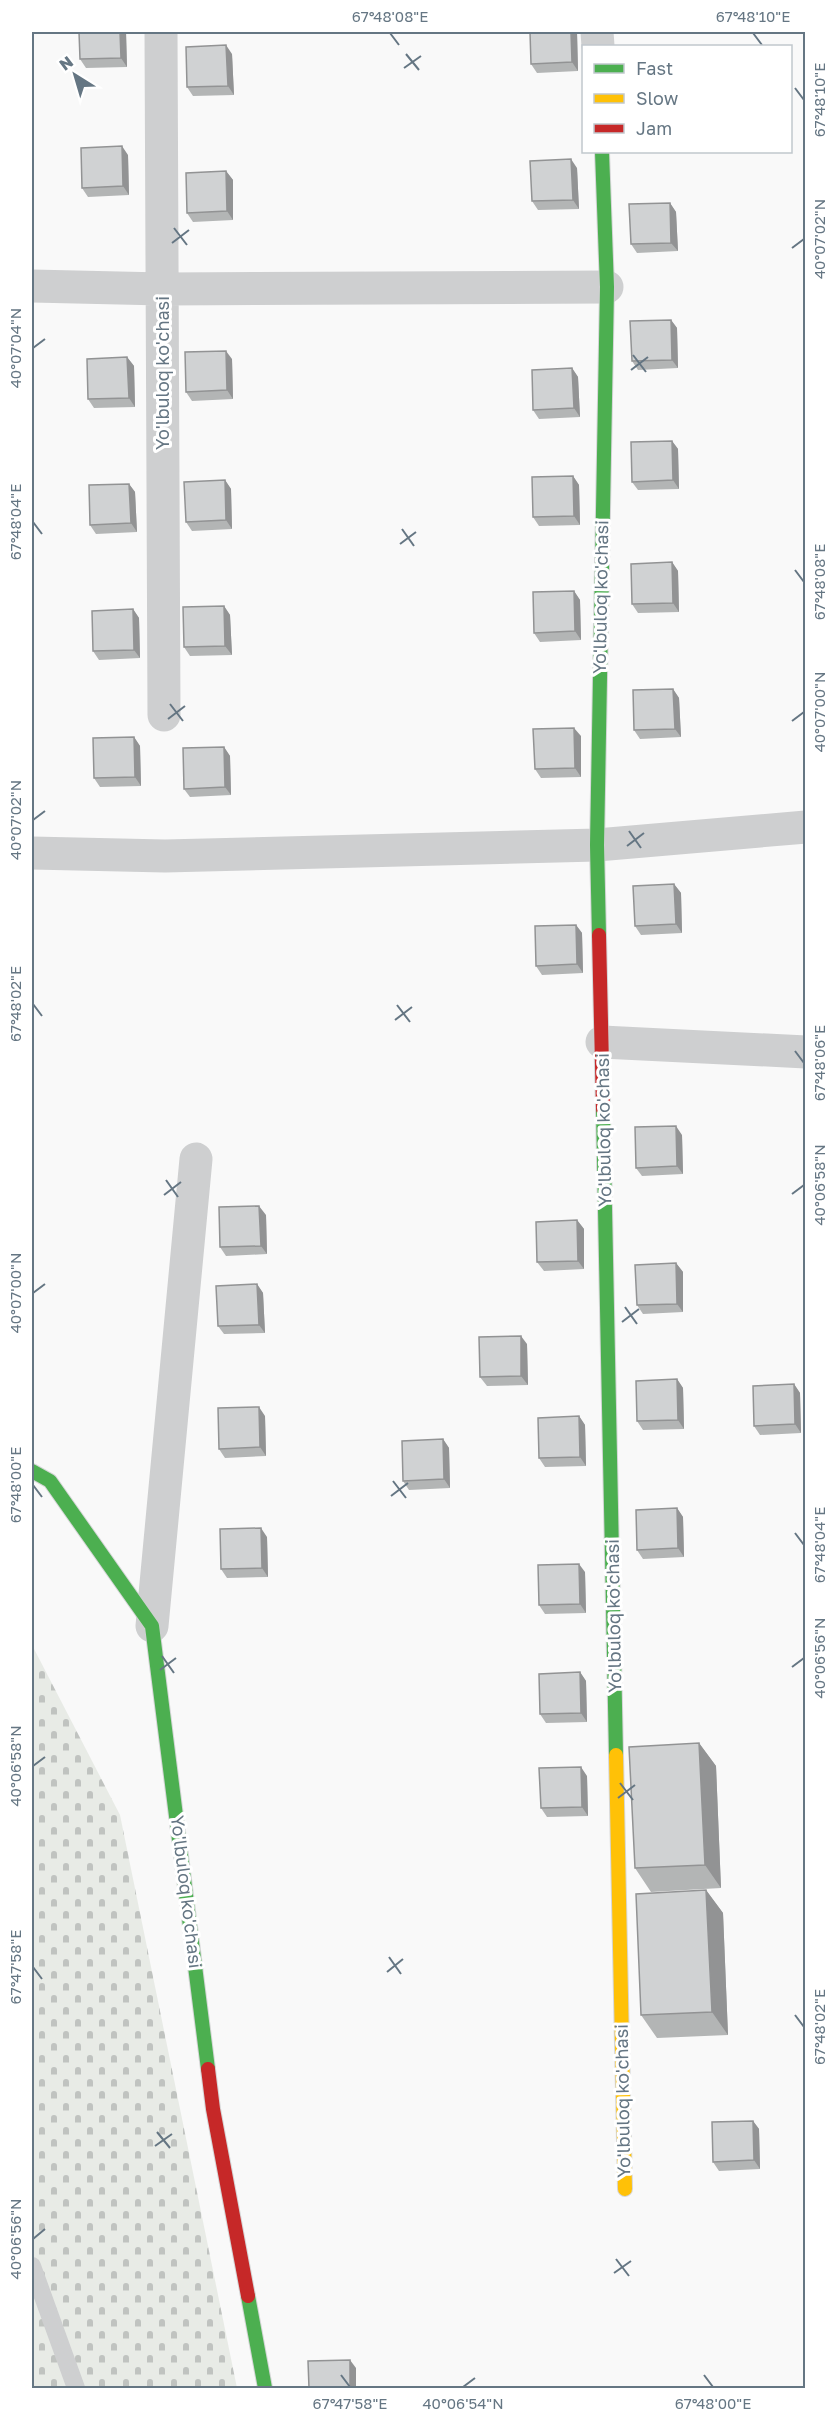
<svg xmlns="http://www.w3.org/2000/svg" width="837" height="2420" font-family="'Golos Text',sans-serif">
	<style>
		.cemetery { fill: url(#cemetery-stones) }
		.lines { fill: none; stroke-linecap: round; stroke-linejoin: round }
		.fast-casing { stroke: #d5d6d7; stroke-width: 16 }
		.slow-casing { stroke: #d5d6d7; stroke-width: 16 }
		.jam-casing { stroke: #d5d6d7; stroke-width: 16 }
		.lane { stroke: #cecfd0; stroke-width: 18 }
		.street { stroke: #cecfd0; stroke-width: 33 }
		.fast { stroke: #4caf50; stroke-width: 14 }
		.slow { stroke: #ffc107; stroke-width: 14 }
		.jam { stroke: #c62828; stroke-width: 14 }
		.wall { fill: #b3b5b5 }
		.shaded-wall { fill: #929394 }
		.building { fill: #d0d2d3; stroke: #929394; stroke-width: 1.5 }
		.ticks { fill: none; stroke: #657683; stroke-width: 2 }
		.labels { text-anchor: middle; stroke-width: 6; stroke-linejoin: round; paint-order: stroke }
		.street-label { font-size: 18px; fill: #657683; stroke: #fff }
		.neatline { fill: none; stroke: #657683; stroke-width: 2 }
		.ticks-label { font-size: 15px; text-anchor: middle; fill: #657683 }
	</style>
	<defs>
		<pattern id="cemetery-stones" width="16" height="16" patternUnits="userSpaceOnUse" patternTransform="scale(1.5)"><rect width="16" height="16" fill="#e8ebe6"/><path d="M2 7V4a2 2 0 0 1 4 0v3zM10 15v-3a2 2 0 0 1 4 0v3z" fill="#c0c3c0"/></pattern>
	</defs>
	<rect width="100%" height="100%" fill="#f9f9f9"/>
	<path class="cemetery" d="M32 1645 120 1815 237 2388H32Z"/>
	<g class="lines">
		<defs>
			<path id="fast" d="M599 935 597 845 607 287 602 152
				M603 1109 616 1755
				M32 1471 50 1481 152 1626 208 2069
				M248 2296 265 2388"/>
			<path id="slow" d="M616 1755 625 2189"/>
			<path id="jam" d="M599 935 603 1109
				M208 2069 213 2109 248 2296"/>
		</defs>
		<use href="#fast" class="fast-casing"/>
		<use href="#slow" class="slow-casing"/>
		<use href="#jam" class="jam-casing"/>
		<path class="lane" d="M32 2266 76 2388"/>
		<path class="street" d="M161 32 164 715
			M597 32 598 46
			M32 286 163 289 607 287
			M32 853 165 856 597 845 806 827
			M602 1042 806 1052
			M152 1626 196 1159"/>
		<use href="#fast" class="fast"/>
		<use href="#slow" class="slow"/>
		<use href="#jam" class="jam"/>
	</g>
	<path class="wall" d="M126 32 127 67 86 68 80 59Z
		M577 32 578 71 537 73 531 64Z
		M232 54 234 95 193 96 187 87Z
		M128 155 129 195 88 197 82 188Z
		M577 168 579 209 538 210 532 201Z
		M226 171 233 180V220L193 222 187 213Z
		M670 203 676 212 678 251 637 253 631 244Z
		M671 320 677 328 678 368 638 370 632 361Z
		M127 357 134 366 135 407 94 408 88 399Z
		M232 359 233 399 192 401 186 392Z
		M572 368 578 377 580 417 539 419 533 410Z
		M672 441 678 449 679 489 638 490 632 482Z
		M573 476 579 485 580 525 539 526 533 517Z
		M225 480 231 489 232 529 192 531 186 522Z
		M129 484 135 492 137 532 96 534 90 525Z
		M672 562 678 571 679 612 638 613 632 604Z
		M574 591 580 600 581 640 540 642 534 633Z
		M224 606 230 615 232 655 190 656 184 647Z
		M133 609 139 618 140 658 99 660 93 651Z
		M673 689 679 698 681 737 640 739 634 730Z
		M581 736V777L541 778 535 769Z
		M134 737 140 746 141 786 100 787 94 778Z
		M224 747 230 756 231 795 190 797 184 789Z
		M674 884 681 893 682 933 641 935 635 926Z
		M576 925 582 933 583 973 542 975 536 966Z
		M682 1135 683 1174 642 1176 636 1168Z
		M266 1215 267 1254 226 1256 220 1247Z
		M577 1220 584 1229V1269L544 1271 537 1262Z
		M676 1263 683 1272V1312L643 1314 637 1305Z
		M257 1284 263 1293 265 1333 224 1334 218 1326Z
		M527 1344 528 1385 487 1386 480 1377Z
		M677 1379 683 1388 684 1429 643 1430 637 1421Z
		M794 1384 800 1393 801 1433 760 1435 754 1426Z
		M265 1416 266 1456 225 1458 219 1449Z
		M579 1416 585 1425 586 1466 545 1467 539 1458Z
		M443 1439 449 1448 450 1488 409 1490 403 1481Z
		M677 1508 683 1517 684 1557 643 1559 637 1550Z
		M267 1537 268 1577 227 1578 221 1569Z
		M585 1572 586 1613 545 1614 539 1605Z
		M580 1672 586 1681 587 1722 546 1723 540 1714Z
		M699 1743 716 1766 721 1888 651 1892 635 1868Z
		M587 1776 588 1816 547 1817 541 1808Z
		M706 1890 723 1913 728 2035 657 2038 641 2015Z
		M753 2121 759 2129 760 2169 719 2171 713 2162Z"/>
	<path class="shaded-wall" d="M120 32H126L127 67 121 58Z
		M571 32H577L578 71 572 62Z
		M226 45 232 54 234 95 228 86Z
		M122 146 128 155 129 195 123 186Z
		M571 159 577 168 579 209 573 200Z
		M226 171 233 180V220L227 211Z
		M670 203 676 212 678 251 671 243Z
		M671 320 677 328 678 368 672 360Z
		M226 351 232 359 233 399 227 390Z
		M127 357 134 366 135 407 129 398Z
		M572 368 578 377 580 417 574 408Z
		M672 441 678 449 679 489 673 480Z
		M573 476 579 485 580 525 574 516Z
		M225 480 231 489 232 529 226 520Z
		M129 484 135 492 137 532 131 523Z
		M672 562 678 571 679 612 673 603Z
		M574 591 580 600 581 640 575 631Z
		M224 606 230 615 232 655 225 646Z
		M133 609 139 618 140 658 134 650Z
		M673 689 679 698 681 737 675 729Z
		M574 728 581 736V777L575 768Z
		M134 737 140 746 141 786 135 777Z
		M224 747 230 756 231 795 225 787Z
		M674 884 681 893 682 933 676 924Z
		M576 925 582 933 583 973 577 964Z
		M676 1126 682 1135 683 1174 677 1166Z
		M259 1206 266 1215 267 1254 261 1246Z
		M577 1220 584 1229V1269L578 1261Z
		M676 1263 683 1272V1312L677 1304Z
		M257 1284 263 1293 265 1333 259 1325Z
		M521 1336 527 1344 528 1385 521 1376Z
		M677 1379 683 1388 684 1429 678 1420Z
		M794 1384 800 1393 801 1433 795 1424Z
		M259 1407 265 1416 266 1456 260 1447Z
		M579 1416 585 1425 586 1466 580 1457Z
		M443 1439 449 1448 450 1488 444 1479Z
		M677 1508 683 1517 684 1557 678 1548Z
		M261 1528 267 1537 268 1577 262 1568Z
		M579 1564 585 1572 586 1613 580 1604Z
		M580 1672 586 1681 587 1722 581 1713Z
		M699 1743 716 1766 721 1888 705 1865Z
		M581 1767 587 1776 588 1816 582 1807Z
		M706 1890 723 1913 728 2035 712 2012Z
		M753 2121 759 2129 760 2169 754 2160Z
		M350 2360 356 2368V2388H350Z"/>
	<path class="building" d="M79 32H120L121 58 80 59Z
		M530 32H571L572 62 531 64Z
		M226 45 228 86 187 87 186 47Z
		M122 146 123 186 82 188 81 148Z
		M571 159 573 200 532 201 530 161Z
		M226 171 227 211 187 213 186 173Z
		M670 203 671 243 631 244 629 204Z
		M671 320 672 360 632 361 630 321Z
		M226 351 227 390 186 392 185 352Z
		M127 357 129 398 88 399 87 359Z
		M572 368 574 408 533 410 532 370Z
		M672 441 673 480 632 482 631 442Z
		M573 476 574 516 533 517 532 477Z
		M225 480 226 520 186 522 184 482Z
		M129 484 131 523 90 525 89 485Z
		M672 562 673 603 632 604 631 564Z
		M574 591 575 631 534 633 533 592Z
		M224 606 225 646 184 647 183 607Z
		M133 609 134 650 93 651 92 611Z
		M673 689 675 729 634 730 633 690Z
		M574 728 575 768 535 769 533 729Z
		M134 737 135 777 94 778 93 738Z
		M224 747 225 787 184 789 183 748Z
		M674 884 676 924 635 926 633 886Z
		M576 925 577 964 536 966 535 926Z
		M676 1126 677 1166 636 1168 635 1127Z
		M259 1206 261 1246 220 1247 219 1207Z
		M577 1220 578 1261 537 1262 536 1222Z
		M676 1263 677 1304 637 1305 635 1265Z
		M257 1284 259 1325 218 1326 216 1286Z
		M521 1336V1376L480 1377 479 1337Z
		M677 1379 678 1420 637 1421 636 1381Z
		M794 1384 795 1424 754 1426 753 1386Z
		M259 1407 260 1447 219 1449 218 1408Z
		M579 1416 580 1457 539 1458 538 1418Z
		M443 1439 444 1479 403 1481 402 1441Z
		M677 1508 678 1548 637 1550 636 1510Z
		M261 1528 262 1568 221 1569 220 1529Z
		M579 1564 580 1604 539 1605 538 1565Z
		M580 1672 581 1713 540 1714 539 1674Z
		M699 1743 705 1865 635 1868 629 1747Z
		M581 1767 582 1807 541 1808 539 1768Z
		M706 1890 712 2012 641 2015 636 1894Z
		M753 2121 754 2160 713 2162 712 2122Z
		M350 2360V2388H309L308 2361Z"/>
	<path class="ticks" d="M390 33 399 45M753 33 762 45M406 54 419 70M404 68 421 56M795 88 804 100M174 228 187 245M172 243 189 230M792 248 804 239M33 348 45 339M633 355 646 372M631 370 648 357M33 522 42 534M402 529 414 546M400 544 416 532M795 570 804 582M170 704 183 721M168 719 185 706M792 721 804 712M33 820 45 811M629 831 641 848M627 846 644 833M33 1004 42 1016M397 1005 410 1022M395 1020 412 1007M795 1051 804 1063M166 1180 178 1197M792 1194 804 1185M164 1195 181 1182M33 1293 45 1284M625 1307 637 1324M622 1322 639 1309M393 1481 406 1498M33 1485 42 1497M391 1496 408 1483M795 1533 804 1545M162 1656 174 1673M792 1667 804 1658M160 1670 176 1658M33 1766 45 1757M620 1783 633 1800M618 1798 635 1785M389 1957 401 1974M33 1967 42 1979M387 1972 403 1959M795 2015 804 2027M157 2132 170 2148M155 2146 172 2134M33 2239 45 2229M616 2259 629 2276M614 2273 631 2261M341 2375 350 2387M704 2375 713 2387M463 2387 475 2378"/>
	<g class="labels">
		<g class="street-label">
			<text transform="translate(163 373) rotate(-90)" y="6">Yo'lbuloq ko'chasi</text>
			<text transform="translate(601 597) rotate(-89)" y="6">Yo'lbuloq ko'chasi</text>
			<text transform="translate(604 1130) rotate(-91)" y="6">Yo'lbuloq ko'chasi</text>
			<text transform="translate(614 1616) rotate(-91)" y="6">Yo'lbuloq ko'chasi</text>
			<text transform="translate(186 1892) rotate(83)" y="6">Yo'lbuloq ko'chasi</text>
			<text transform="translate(623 2101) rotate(-91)" y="6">Yo'lbuloq ko'chasi</text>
		</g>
	</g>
	<rect width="837" height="2420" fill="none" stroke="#ffffff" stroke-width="66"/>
	<rect x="582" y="45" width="210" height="108" fill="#ffffff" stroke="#c1c8cd" stroke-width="1.5"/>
	<rect x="594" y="64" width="30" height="9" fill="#4caf50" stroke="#c1c8cd" stroke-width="1.5"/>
	<text x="636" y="75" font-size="18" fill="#657683">Fast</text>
	<rect x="594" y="94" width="30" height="9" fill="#ffc107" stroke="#c1c8cd" stroke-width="1.5"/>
	<text x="636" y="105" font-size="18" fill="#657683">Slow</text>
	<rect x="594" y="124" width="30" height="9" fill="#c62828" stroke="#c1c8cd" stroke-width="1.5"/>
	<text x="636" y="135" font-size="18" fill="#657683">Jam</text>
	<g transform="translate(75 75) rotate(323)" stroke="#ffffff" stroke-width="4.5" paint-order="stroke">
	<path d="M0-4.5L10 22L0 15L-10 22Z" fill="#657683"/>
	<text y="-9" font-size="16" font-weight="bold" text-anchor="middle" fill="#657683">N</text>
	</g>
	<rect x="33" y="33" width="771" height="2354" class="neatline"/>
	<g class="ticks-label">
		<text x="390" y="22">67°48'08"E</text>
		<text x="753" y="22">67°48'10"E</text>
		<text transform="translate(820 100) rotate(-90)" y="5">67°48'10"E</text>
		<text transform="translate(820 239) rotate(-90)" y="5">40°07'02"N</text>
		<text transform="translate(16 348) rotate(-90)" y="5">40°07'04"N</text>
		<text transform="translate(16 522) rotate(-90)" y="5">67°48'04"E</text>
		<text transform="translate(820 582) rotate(-90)" y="5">67°48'08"E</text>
		<text transform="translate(820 712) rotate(-90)" y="5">40°07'00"N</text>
		<text transform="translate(16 820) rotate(-90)" y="5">40°07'02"N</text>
		<text transform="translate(16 1004) rotate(-90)" y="5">67°48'02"E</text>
		<text transform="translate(820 1063) rotate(-90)" y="5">67°48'06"E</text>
		<text transform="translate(820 1185) rotate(-90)" y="5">40°06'58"N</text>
		<text transform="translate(16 1293) rotate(-90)" y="5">40°07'00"N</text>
		<text transform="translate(16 1485) rotate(-90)" y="5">67°48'00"E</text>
		<text transform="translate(820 1545) rotate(-90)" y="5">67°48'04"E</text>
		<text transform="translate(820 1658) rotate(-90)" y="5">40°06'56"N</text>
		<text transform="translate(16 1766) rotate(-90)" y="5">40°06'58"N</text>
		<text transform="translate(16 1967) rotate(-90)" y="5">67°47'58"E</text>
		<text transform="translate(820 2027) rotate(-90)" y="5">67°48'02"E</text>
		<text transform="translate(16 2239) rotate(-90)" y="5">40°06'56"N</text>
		<text x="350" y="2409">67°47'58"E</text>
		<text x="463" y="2409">40°06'54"N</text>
		<text x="713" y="2409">67°48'00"E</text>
	</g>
</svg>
